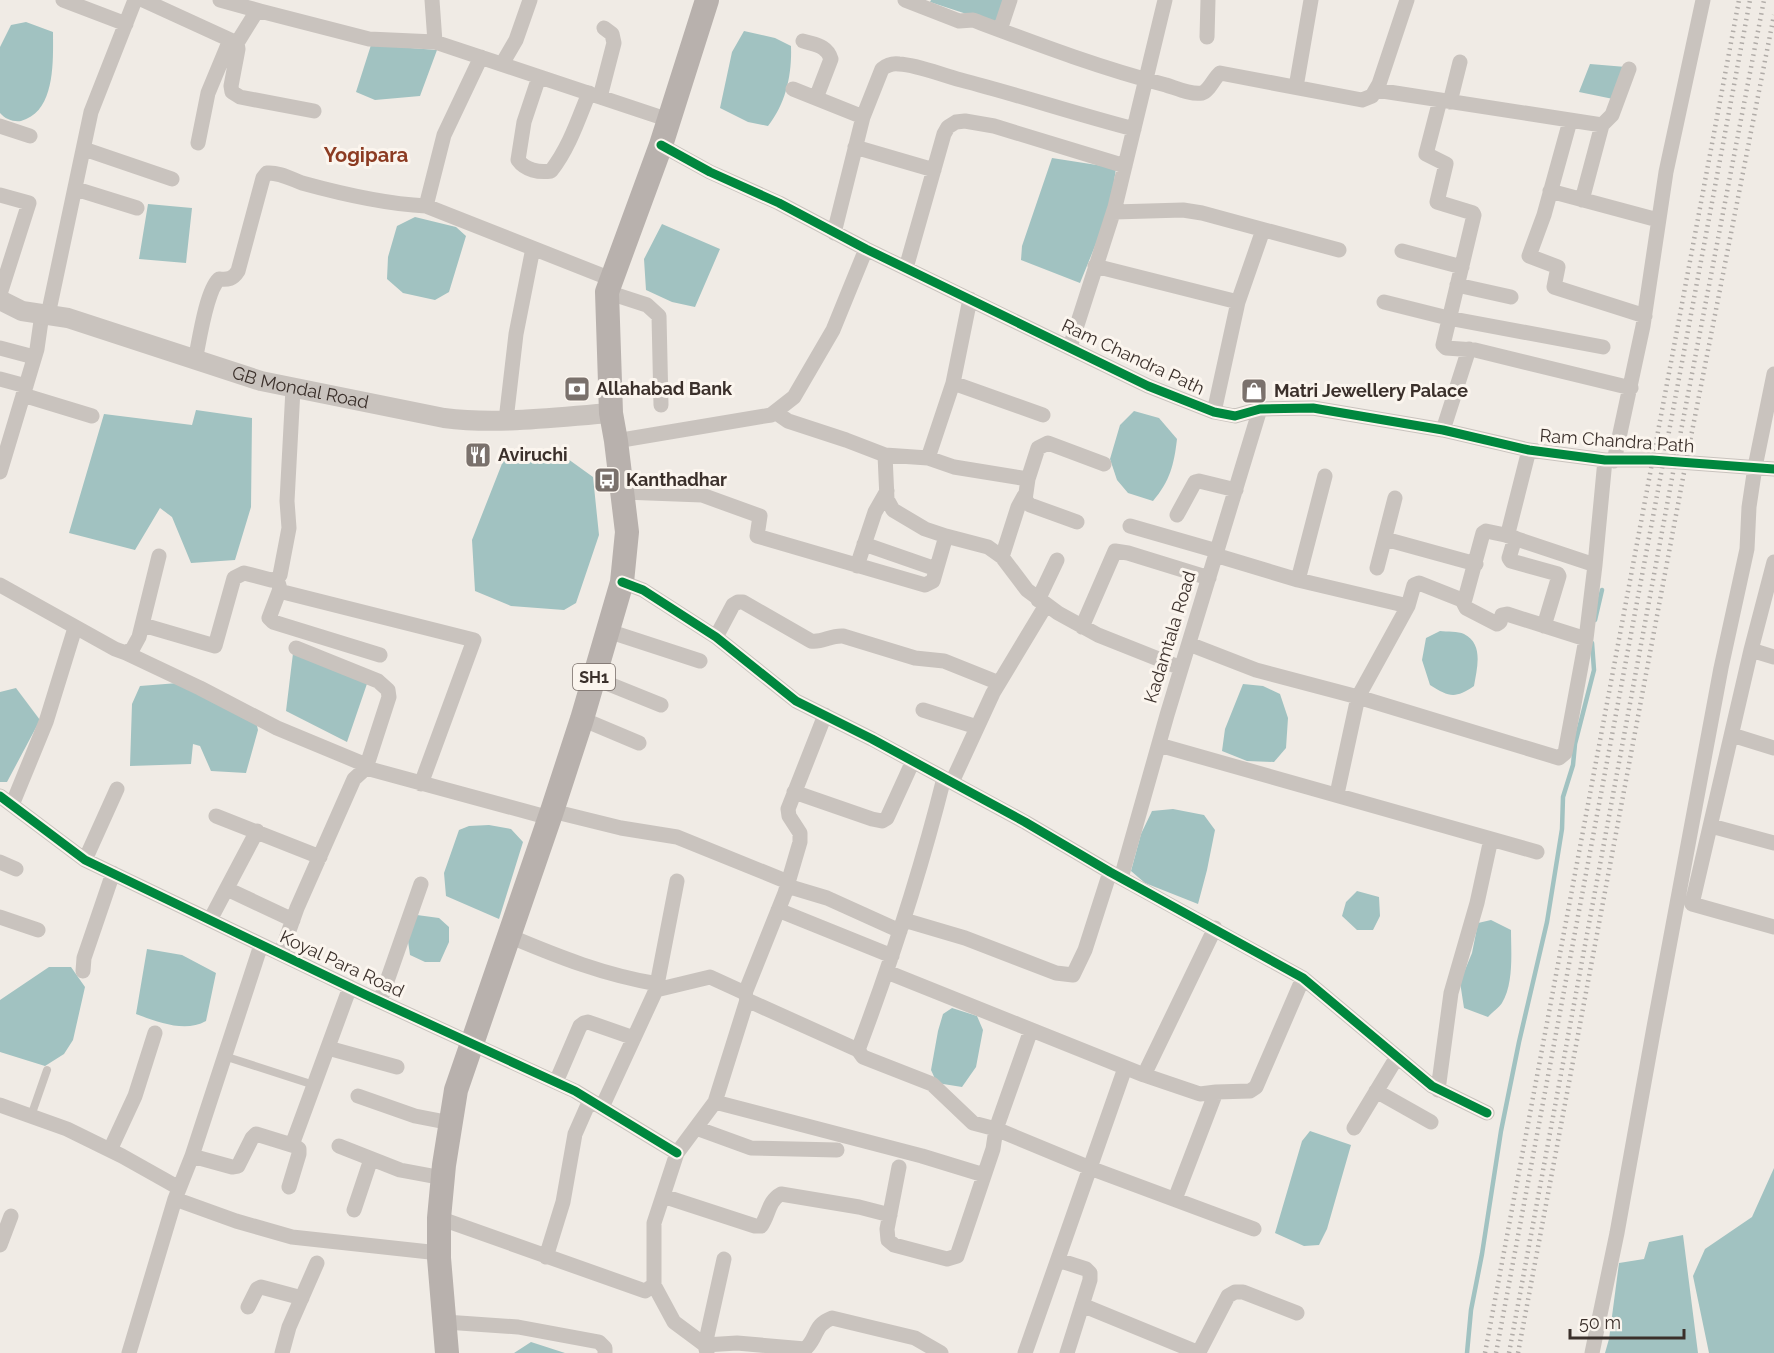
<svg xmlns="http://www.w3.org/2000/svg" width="1774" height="1353" font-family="Raleway,sans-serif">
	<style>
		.water { fill: #a1c2c1 }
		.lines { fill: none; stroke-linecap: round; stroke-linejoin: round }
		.stream { stroke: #a1c2c1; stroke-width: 4.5 }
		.service { stroke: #c9c3be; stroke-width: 8 }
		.minor { stroke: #c9c3be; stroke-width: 15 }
		.tertiary { stroke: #c9c3be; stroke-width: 20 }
		.primary { stroke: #b8b1ad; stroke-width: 24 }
		.rail { stroke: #b1aca8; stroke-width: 4.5; stroke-dasharray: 1.5 4.5; stroke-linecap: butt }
		.cycleway-casing { stroke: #fbf5ee; stroke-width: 13 }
		.cycleway { stroke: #00873e; stroke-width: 9 }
		.labels { text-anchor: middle; stroke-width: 6; stroke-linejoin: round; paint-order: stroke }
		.shield { fill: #fbf5ee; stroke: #756b66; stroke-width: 1.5 }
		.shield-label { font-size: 16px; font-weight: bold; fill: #3b302b }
		.street-label { font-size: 18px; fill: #3b302b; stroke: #fbf5ee }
		.poi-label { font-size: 18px; font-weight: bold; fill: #3b302b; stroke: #fbf5ee; text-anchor: start }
		.neighbourhood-label { font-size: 20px; font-weight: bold; fill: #8c3b22; stroke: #fbf5ee }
	</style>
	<rect width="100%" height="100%" fill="#f0ebe5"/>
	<path class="water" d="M931 0H1003L997 24 930 2Z
		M26 22 53 32C53 60 56 112 21 121 13 122 5 119 0 113V47L11 25Z
		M744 31 775 38 791 46C792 75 786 103 768 126L748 122 720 108 732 52Z
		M371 45 437 50 420 96 375 100 356 92Z
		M1590 64 1626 67 1618 100 1579 92Z
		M1052 158 1116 168 1110 209 1080 283 1021 260 1022 246Z
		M148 204 192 208 186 263 139 259Z
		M415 217 456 227 466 236 449 292 435 300 403 293 387 279 388 257 397 226Z
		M662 224 720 249 695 307 672 302 646 290 644 259Z
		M196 410 252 418 251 507 235 560 191 563 172 517 160 508 135 550 69 533 104 414 192 425Z
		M1134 411 1159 418 1177 439C1174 465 1170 481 1153 501L1128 493 1117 480 1110 459 1120 425Z
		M505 456 568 459 593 477 599 535 576 603 564 610 511 606 475 591 472 540Z
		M1440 631C1447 632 1458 631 1464 634 1484 644 1477 668 1474 686 1455 699 1449 697 1430 685L1422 660 1426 638Z
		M294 645 370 675 347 742 286 711Z
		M178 683 254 713 258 730 246 773 211 771 200 746 193 744 191 764 130 766 132 704 140 686Z
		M1243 684 1263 686 1280 694 1288 718 1286 748 1274 762 1247 761 1222 751 1225 729Z
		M16 688 40 720 7 782H0V692Z
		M1173 809 1204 815 1215 830 1207 870 1198 904 1145 883 1131 871 1141 834 1152 811Z
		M489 825 511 829 523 842 499 919 446 896 444 873 459 830 469 826Z
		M1357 891 1379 897 1380 916 1373 930H1357L1342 916 1346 902Z
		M417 915 439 918 449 927V942L440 962H425L410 955 407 934Z
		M1491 920 1511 930C1511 952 1514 983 1502 1003 1499 1008 1492 1012 1488 1017L1464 1008 1460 982 1472 953 1478 923Z
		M147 949 182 955 216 973 206 1021C185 1033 158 1022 136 1014Z
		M49 967H71L85 987 73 1040 64 1054 45 1066 0 1052V1000Z
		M952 1008 977 1016 983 1030 976 1067 962 1087 937 1083 931 1070 938 1031 943 1014Z
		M1310 1131 1351 1145 1327 1229 1319 1245 1304 1246 1275 1233 1302 1141Z
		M1774 1168V1353H1709L1693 1276 1705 1249 1752 1217Z
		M1683 1235 1698 1353H1605L1609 1339 1619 1263 1644 1259 1649 1242Z
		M531 1342 565 1353H514Z"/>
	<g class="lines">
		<path class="stream" d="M1595 620 1602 590
			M1467 1353 1471 1310 1482 1254 1501 1131 1519 1042 1547 922 1562 829 1563 797 1573 765 1575 744 1594 670 1592 643"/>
		<path class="service" d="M224 1056 314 1085
			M31 1116 47 1070"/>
		<path class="minor" d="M63 0 126 24
			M143 0 237 43 255 14 260 11 369 39 435 42 669 120
			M220 0 260 11
			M432 0 435 42
			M905 0 959 21 973 20C1037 44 1100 68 1166 85 1176 88 1191 95 1202 93 1209 91 1214 78 1220 73L1362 100 1372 96 1379 84 1407 0
			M1000 30 1010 0
			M1207 37 1208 0
			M803 41C815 45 827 45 831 59L816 98
			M237 43 238 49 231 86 232 92 240 97 314 111
			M481 57 444 135 426 206 611 279
			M502 64 516 40 530 0
			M539 77 524 122 518 160C525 170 539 173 551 171 569 148 578 120 589 93
			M1296 87 1311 0
			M793 89 863 117
			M1376 90 1602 125 1612 115 1629 69
			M600 97 614 43 612 34 604 28
			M1440 100 1426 154 1446 164 1437 202 1473 213 1474 215 1443 345 1446 348 1475 350 1631 388
			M1450 102 1460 62
			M1570 121 1544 215 1529 256 1558 267 1554 287 1645 316
			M0 126 30 136
			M198 143 208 93 230 40
			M661 145 710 172 779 203 866 249 1148 386 1214 412 1235 416 1260 409 1313 408 1443 430 1529 450 1605 460H1652L1774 469
			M855 147 934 170
			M84 149 172 179
			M76 189 137 208
			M1550 191 1658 220
			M0 195 29 203 0 294
			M1582 200 1602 125
			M1114 212 1183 210 1202 213 1339 250
			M834 233 863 117 882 69C887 65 892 63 899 64 919 65 941 75 961 80 1019 95 1076 114 1134 129
			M1402 251 1462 267
			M1095 266 1238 302
			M906 268 944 134 948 127 956 122 965 121 994 126 1125 166
			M1457 285 1511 297
			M607 292 647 305 659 316 661 405
			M1384 302 1448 318 1603 347
			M48 315 91 112 135 0
			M1070 347 1115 207 1165 0
			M0 348 34 357
			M195 361C199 342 206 291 219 279 228 280 233 279 238 271L263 178 267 173C279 172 291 179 302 183 342 194 385 204 426 206
			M0 379 26 386
			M953 383 1043 415
			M23 395 92 416
			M775 412 788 421 846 440 885 455 887 499 893 510 925 529 946 536 988 547 1002 557 1027 590 1058 613 1098 635 1181 668
			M1214 412 1238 302 1263 230
			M506 420 516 334 533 248
			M1443 430 1469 349
			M616 441 771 415 794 397 833 330 866 249
			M885 455 928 458 954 467 1028 479
			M928 458 953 383 970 299
			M1614 461 1643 326 1666 172 1703 0
			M0 472 37 349 42 314
			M623 492 702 495 760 516 757 536 925 585 933 581 946 536
			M1177 515 1195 482 1199 481 1236 490
			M1077 522 1030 505 1025 500 1028 479 1038 448 1048 443 1104 464
			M1130 526 1217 551
			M1505 535 1595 565
			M1515 538 1509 558 1511 561 1558 574 1559 576 1544 626
			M1385 539 1476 564
			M864 544 936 569
			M1215 555 1298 580 1408 606
			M1002 557 1018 507 1024 496
			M1774 562 1751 650 1692 904 1774 927
			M857 566 875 512 887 491
			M1377 568 1395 498
			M277 579 280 589 283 592 474 640 421 784
			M1298 580 1325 476
			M622 582 643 590 716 637 796 701 872 739 1025 822 1110 872 1303 978 1432 1086 1487 1113
			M0 585 115 649 126 653 133 648 139 637 159 556
			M280 589 269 618 273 622 380 655
			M1038 600 1057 560
			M1462 600 1466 608 1497 624 1500 622 1502 615 1507 614 1586 639
			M143 625 215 646 234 578 244 573 271 580 277 579 280 575 289 528 287 501 293 389
			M1082 627 1115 551 1128 553 1209 578
			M608 631 700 661
			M716 637 733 605 738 602H743L811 641C822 643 831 635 843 636L915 658 944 661 999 683
			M1189 644 1256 670 1358 697 1559 758 1565 753 1586 639 1595 565 1605 460
			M1751 650 1774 657
			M126 653 200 688 277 728 366 765
			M594 678 661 705
			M923 710 977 727
			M582 719 639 743
			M1732 735 1774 748
			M1159 745 1537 852
			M366 768 550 818
			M952 782 993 693 1046 605
			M794 792 872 819 882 821 887 818 913 761
			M1337 794 1358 697 1408 606 1414 585 1419 583 1462 600 1465 599 1483 533 1486 531 1505 535 1508 533 1529 450
			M0 796 85 860 366 995 575 1091 677 1153
			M12 805 46 722 75 628
			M552 811 621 828 677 837 788 882
			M216 816 320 857
			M1711 826 1774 843
			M85 860 117 789
			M0 862 16 869
			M1121 878 1167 715 1260 409
			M787 886 827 898 900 931
			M227 889 293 920
			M778 910 892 956
			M0 917 38 930
			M210 920 257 831
			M904 920 965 938 1056 973 1073 975 1085 950 1110 872
			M509 936C559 957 604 975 658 984
			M281 953 297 908 354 779 366 768 389 697 388 690 378 681 296 648
			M83 971 84 958 113 873
			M887 972 1144 1075 1200 1094 1216 1092 1250 1091 1256 1087 1303 978
			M656 990 677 881
			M747 1000 858 1050 863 1057 932 1084 973 1123 996 1129 1090 1168 1254 1229
			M380 1001 421 884
			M328 1048 397 1067
			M858 1050C892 960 921 870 944 778
			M1144 1075 1215 928
			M556 1082 580 1026 584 1023 588 1022 634 1038
			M1438 1090 1451 993 1477 903 1491 839
			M1376 1091 1431 1122
			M358 1096 415 1116 451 1123
			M715 1102 922 1156 984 1175
			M0 1105 67 1129 122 1156 179 1188
			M602 1107 656 990 710 977 745 993
			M696 1128 751 1148 837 1150
			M1354 1128 1397 1057
			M292 1145 350 987
			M339 1146 400 1170 443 1178
			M110 1150 135 1096 155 1033
			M192 1156 232 1167 238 1166 252 1138 256 1134 295 1146 299 1149V1154L289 1187
			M899 1167 887 1229 888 1240 894 1245 947 1259 957 1256 993 1149 996 1129 1031 1030
			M663 1196 755 1226H761C769 1215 768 1201 781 1194L859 1207 890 1215
			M175 1199 236 1221 292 1237 439 1253
			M1175 1199 1216 1092
			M354 1210 371 1159
			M439 1218 645 1291 654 1285
			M0 1245 11 1216
			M546 1257 563 1202 575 1134 590 1100
			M724 1259 705 1345 737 1343 805 1349C818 1338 813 1325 832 1318L915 1338 941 1353
			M1058 1260 1086 1269 1090 1273V1280L1067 1353
			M1082 1305 1199 1353
			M248 1307 257 1289 261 1287 302 1298
			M445 1322 518 1327 599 1342 605 1348V1353
			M1199 1352 1228 1296 1235 1292H1243L1297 1313
			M129 1353 175 1199 192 1156 261 945
			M282 1353 289 1327 317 1263
			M707 1353 705 1345 674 1322 654 1285V1223L677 1153 715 1102 747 1000 745 993 785 893 800 842V833L789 816 788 809 825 715
			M1025 1353 1125 1068
			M1592 1353 1617 1233 1654 1027 1721 668 1747 549 1749 507 1755 467 1774 374"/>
		<path class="tertiary" id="s1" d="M0 300 22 311 68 318 261 381 444 418C499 425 556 417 611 413"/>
		<path class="primary" d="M447 1353 439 1258V1218L444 1165 456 1090 552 811 582 719 622 582 627 532 616 441 611 413 607 292 661 145 707 0"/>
		<path class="rail" d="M1485 1353 1739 0
			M1496 1353 1750 0
			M1509 1353 1675 462 1764 0
			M1518 1353 1686 462 1774 15"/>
		<defs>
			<path id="cycleway" d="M661 145 710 172 779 203 866 249 1148 386 1214 412 1235 416 1260 409 1313 408 1443 430 1529 450 1605 460H1652L1774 469
				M622 582 643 590 716 637 796 701 872 739 1025 822 1110 872 1303 978 1432 1086 1487 1113
				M0 796 85 860 366 995 575 1091 677 1153"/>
		</defs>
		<use href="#cycleway" class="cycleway-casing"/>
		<use href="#cycleway" class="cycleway"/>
	</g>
	<defs>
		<symbol id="bank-square" viewBox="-11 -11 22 22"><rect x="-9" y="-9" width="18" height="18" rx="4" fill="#7a716c" stroke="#fbf5ee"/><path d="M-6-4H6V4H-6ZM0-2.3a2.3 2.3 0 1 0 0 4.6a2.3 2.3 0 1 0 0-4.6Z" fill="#fff"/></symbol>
		<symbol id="shop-square" viewBox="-11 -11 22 22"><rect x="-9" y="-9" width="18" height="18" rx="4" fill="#7a716c" stroke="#fbf5ee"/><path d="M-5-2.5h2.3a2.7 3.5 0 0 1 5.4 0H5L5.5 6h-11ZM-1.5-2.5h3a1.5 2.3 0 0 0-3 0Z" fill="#fff"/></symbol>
		<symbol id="restaurant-square" viewBox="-11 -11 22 22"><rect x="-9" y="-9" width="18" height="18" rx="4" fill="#7a716c" stroke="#fbf5ee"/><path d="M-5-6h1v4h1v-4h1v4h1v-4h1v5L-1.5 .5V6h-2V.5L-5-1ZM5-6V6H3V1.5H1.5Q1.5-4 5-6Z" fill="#fff"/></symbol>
		<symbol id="bus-square" viewBox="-11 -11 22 22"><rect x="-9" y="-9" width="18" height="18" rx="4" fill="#7a716c" stroke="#fbf5ee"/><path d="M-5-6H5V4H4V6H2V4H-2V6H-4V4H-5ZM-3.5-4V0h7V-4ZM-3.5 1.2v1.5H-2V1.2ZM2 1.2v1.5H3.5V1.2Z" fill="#fff"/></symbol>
	</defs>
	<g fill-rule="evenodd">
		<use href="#bank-square" x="562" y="374" width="30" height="30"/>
		<use href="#shop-square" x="1239" y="376" width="30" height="30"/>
		<use href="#restaurant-square" x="463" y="440" width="30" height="30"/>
		<use href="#bus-square" x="592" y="465" width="30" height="30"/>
	</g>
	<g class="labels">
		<rect class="shield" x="573" y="664" width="42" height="26" rx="4.5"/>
		<g class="shield-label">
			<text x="594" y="683">SH1</text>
		</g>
		<g class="street-label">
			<text transform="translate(1133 357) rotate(25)" y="6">Ram Chandra Path</text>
			<text dy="6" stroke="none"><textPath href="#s1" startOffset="314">GB Mondal Road</textPath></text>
			<text transform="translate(1617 441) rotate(4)" y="6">Ram Chandra Path</text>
			<text transform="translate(1170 637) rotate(-73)" y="6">Kadamtala Road</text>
			<text transform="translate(342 964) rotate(25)" y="6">Koyal Para Road</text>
		</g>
		<g class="poi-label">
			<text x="596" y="395">Allahabad Bank</text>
			<text x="1274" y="397">Matri Jewellery Palace</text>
			<text x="498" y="461">Aviruchi</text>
			<text x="626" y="486">Kanthadhar</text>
		</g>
		<g class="neighbourhood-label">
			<text x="366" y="162">Yogipara</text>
		</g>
	</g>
	<path d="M1570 1329v9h114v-9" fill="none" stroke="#3b302b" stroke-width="3"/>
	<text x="1579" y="1329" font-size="18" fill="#3b302b" stroke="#fbf5ee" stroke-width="4.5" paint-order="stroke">50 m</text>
</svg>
